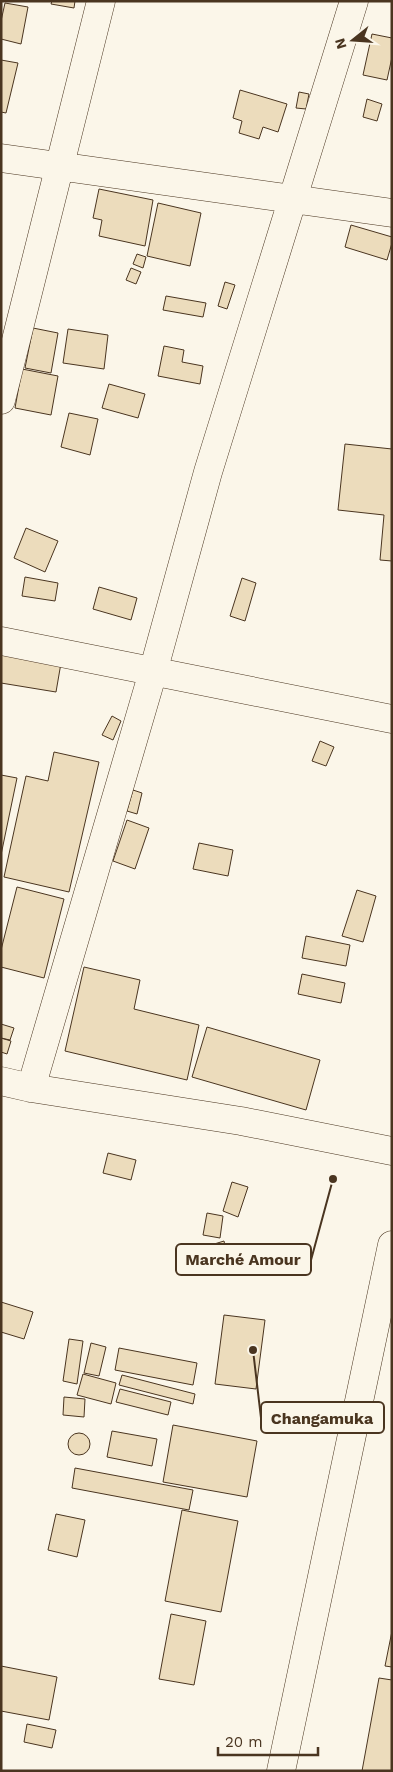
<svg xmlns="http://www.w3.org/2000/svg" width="393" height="1772" font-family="'Work Sans',sans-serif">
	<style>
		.building { fill: #ecdcbc; stroke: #4a3520 }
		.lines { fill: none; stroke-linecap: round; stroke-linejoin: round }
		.street-casing { stroke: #4a3520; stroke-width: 29 }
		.highway-casing { stroke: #4a3520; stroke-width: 29 }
		.street { stroke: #fbf6e9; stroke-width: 28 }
		.highway { stroke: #fbf6e9; stroke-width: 28 }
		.leader { fill: none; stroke: #4a3520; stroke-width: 2 }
		.callout-dot { fill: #4a3520; stroke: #fbf6e9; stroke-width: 2 }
		.callout { fill: #fbf6e9; stroke: #4a3520; stroke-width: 2 }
		.callout-label { font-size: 16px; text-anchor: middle; font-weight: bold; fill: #4a3520 }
	</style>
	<rect width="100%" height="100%" fill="#fbf6e9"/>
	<path class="building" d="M52 1H75L74 8 51 4Z
		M5 3 28 7 21 44 1 39V21Z
		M372 34 392 38V57L387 80 363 75Z
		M1 60 18 63 6 113 1 112Z
		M240 90 287 104 278 132 263 127 259 139 239 133 242 121 233 118Z
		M299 92 309 94 306 109 296 108Z
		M367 99 382 104 377 121 363 117Z
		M99 189 153 200 145 246 99 236 102 220 93 218Z
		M158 203 201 213 190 266 147 256Z
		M351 225 392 237V243L387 260 345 247Z
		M137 254 146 257 143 268 133 264Z
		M131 268 141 272 136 284 126 280Z
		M225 282 235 285 227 309 218 306Z
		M166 296 206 303 203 317 163 310Z
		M33 328 58 333 51 373 25 368Z
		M68 329 108 335 104 369 63 363Z
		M164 346 184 350 182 362 203 366 200 384 158 376Z
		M22 369 58 376 51 415 15 408Z
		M109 384 145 394 138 418 102 408Z
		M69 413 98 419 90 455 61 447Z
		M345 444 392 449V561L380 560 384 515 338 510Z
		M26 528 58 541 45 572 14 558Z
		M25 577 58 583 55 601 22 596Z
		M242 578 256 583 245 621 230 616Z
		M99 587 137 598 131 620 93 609Z
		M1 653 61 663 56 692 1 683Z
		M112 716 121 721 113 740 102 735Z
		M320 741 334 747 326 766 312 761Z
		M54 752 99 762 69 892 4 877 26 776 48 781Z
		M1 775 17 778 1 855Z
		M133 790 142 793 137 814 127 811Z
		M127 820 149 828 135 869 113 861Z
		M199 843 233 850 228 876 193 869Z
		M17 887 64 899 44 978 1 967V950Z
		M357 890 376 896 363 942 342 936Z
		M306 936 350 945 346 966 302 958Z
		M84 967 140 980 134 1009 199 1025 187 1080 65 1051Z
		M302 974 345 983 341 1003 298 994Z
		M1 1024 14 1028 10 1040 1 1038Z
		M207 1027 320 1060 306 1110 192 1077Z
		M1 1038 11 1041 7 1054 1 1052Z
		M108 1153 136 1160 131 1180 103 1173Z
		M232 1182 248 1187 238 1217 223 1211Z
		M207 1213 223 1216 220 1238 203 1235Z
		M224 1241 227 1256 215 1259 211 1245Z
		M1 1302 33 1312 24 1339 1 1332Z
		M224 1315 265 1320 256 1389 215 1384Z
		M69 1339 83 1341 77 1384 63 1381Z
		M91 1343 106 1347 99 1376 84 1373Z
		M119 1348 197 1363 193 1385 115 1370Z
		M83 1374 116 1383 111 1404 77 1395Z
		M122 1375 195 1394 193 1404 119 1385Z
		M120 1389 171 1402 168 1415 116 1402Z
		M64 1397 85 1399 84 1417 63 1415Z
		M173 1425 257 1441 247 1497 163 1482Z
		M112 1431 157 1439 152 1466 107 1457Z
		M68 1444a11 11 0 1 1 22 0a11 11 0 1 1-22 0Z
		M75 1468 193 1490 189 1510 72 1488Z
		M182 1510 238 1521 221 1612 165 1601Z
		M56 1514 85 1520 77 1557 48 1550Z
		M171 1614 206 1621 194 1685 159 1679Z
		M392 1631V1667L385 1666Z
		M1 1666 57 1677 49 1720 1 1711Z
		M379 1678 392 1680V1771H362Z
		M27 1724 56 1730 52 1748 24 1742Z"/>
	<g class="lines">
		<defs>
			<path id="street" d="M1 158 392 213
				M1 400 101 1
				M1 641 392 719
				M1 1081 31 1088 241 1121 392 1151
				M31 1088 153 672 208 472 354 1"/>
			<path id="highway" d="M281 1771 392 1245"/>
		</defs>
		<use href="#street" class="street-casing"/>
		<use href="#highway" class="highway-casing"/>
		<use href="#street" class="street"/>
		<use href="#highway" class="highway"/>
	</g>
	<path class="leader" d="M333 1179L311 1260M253 1350L261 1418"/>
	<g class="callout-dot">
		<circle cx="333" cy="1179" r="5"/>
		<circle cx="253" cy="1350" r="5"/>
	</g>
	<g class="callout">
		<rect x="176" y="1244" width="135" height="31" rx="5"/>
		<rect x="261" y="1402" width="123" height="31" rx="5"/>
	</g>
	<g class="callout-label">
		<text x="243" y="1265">Marché Amour</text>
		<text x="322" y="1424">Changamuka</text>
	</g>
	<rect width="393" height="1772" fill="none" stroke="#4a3520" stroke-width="5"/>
	<g transform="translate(353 40) rotate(253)" stroke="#fbf6e9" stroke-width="4" paint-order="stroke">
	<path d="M0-4L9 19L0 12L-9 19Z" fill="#4a3520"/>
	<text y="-8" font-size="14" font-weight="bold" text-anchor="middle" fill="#4a3520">N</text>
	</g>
	<path d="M218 1747v8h100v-8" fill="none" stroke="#4a3520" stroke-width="2.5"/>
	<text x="225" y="1747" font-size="15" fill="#4a3520" stroke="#fbf6e9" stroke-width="4" paint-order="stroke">20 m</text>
</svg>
